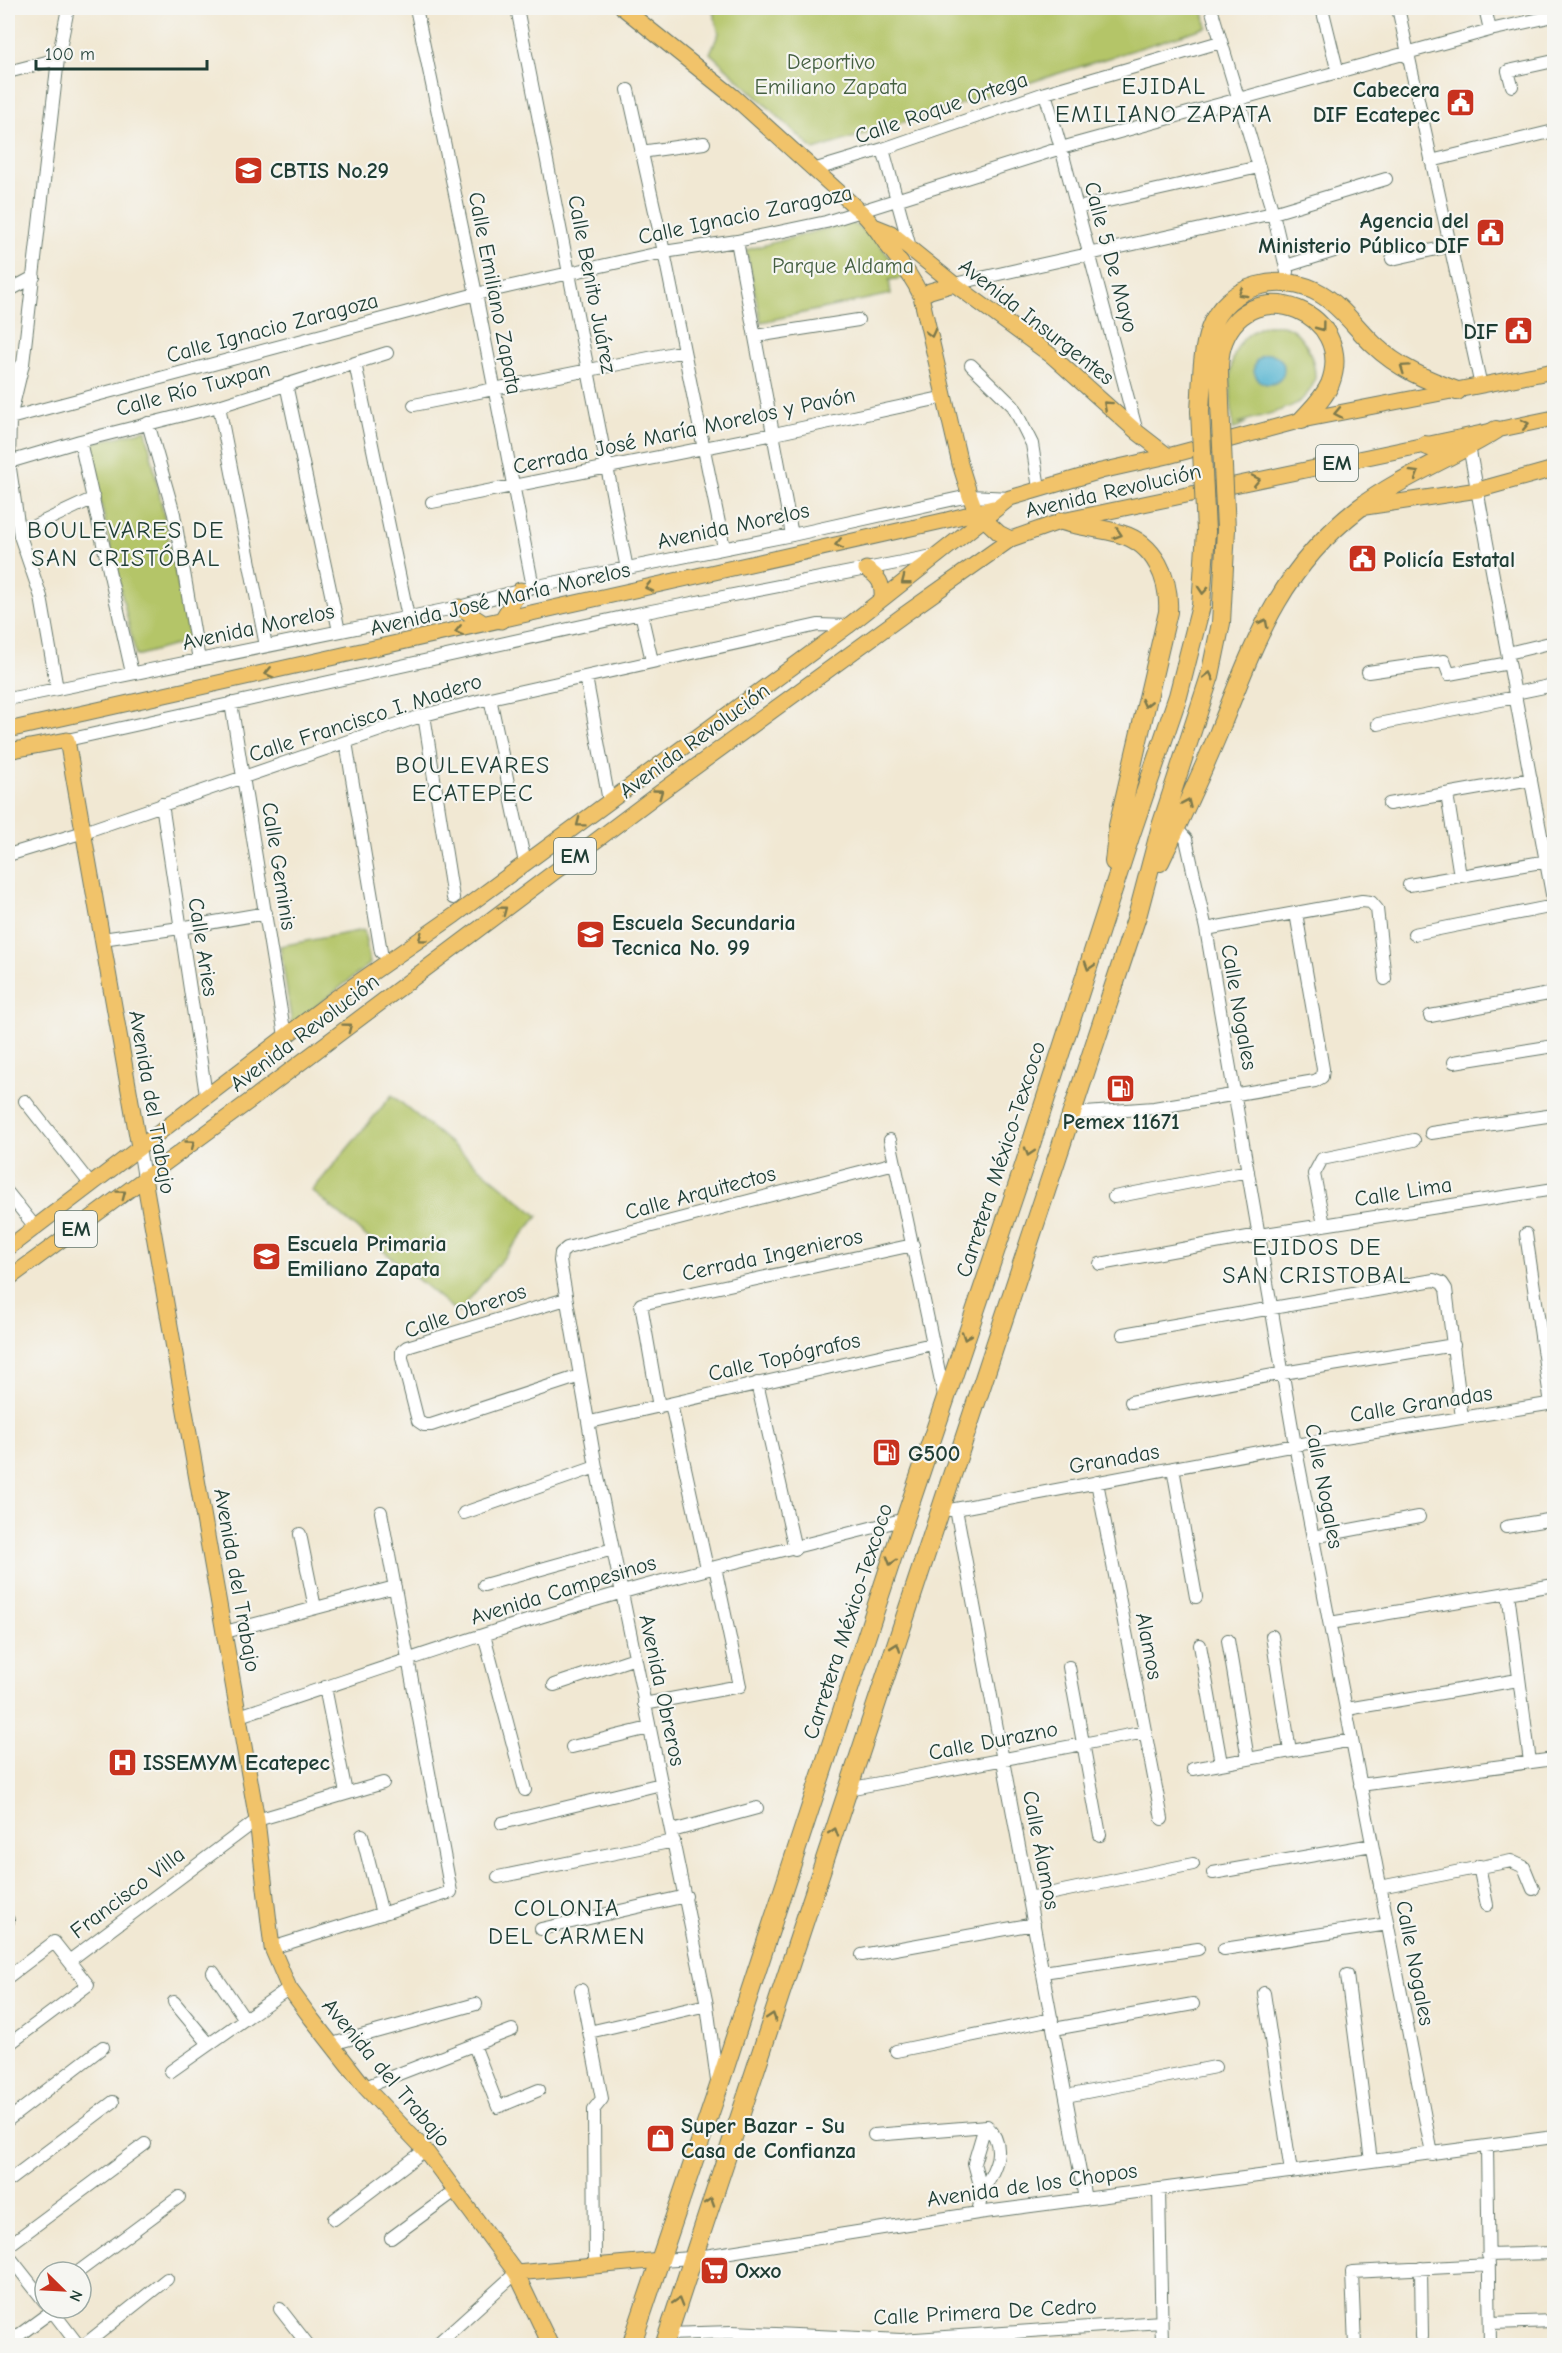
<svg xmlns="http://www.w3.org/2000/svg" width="1562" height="2353" font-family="'Comic Neue',sans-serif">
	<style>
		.park { fill: #b4c568; stroke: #6a814e; stroke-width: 1.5 }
		.water { fill: #52b3d0; stroke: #387882; stroke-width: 1.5 }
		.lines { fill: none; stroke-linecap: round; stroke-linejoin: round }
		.minor-casing { stroke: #68796c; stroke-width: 14 }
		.major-casing { stroke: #68796c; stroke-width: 17 }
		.highway-casing { stroke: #68796c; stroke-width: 20 }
		.minor { stroke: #fff; stroke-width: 12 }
		.major { stroke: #f1c36a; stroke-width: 15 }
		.highway { stroke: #f1c36a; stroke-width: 18 }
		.highway-bridge-casing { stroke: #68796c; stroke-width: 20; stroke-linecap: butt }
		.highway-bridge { stroke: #f1c36a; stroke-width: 18 }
		.oneway { stroke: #7d794c }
		.labels { text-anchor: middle; stroke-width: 4.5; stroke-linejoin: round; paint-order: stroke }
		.shield { fill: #f6f6f2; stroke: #60746d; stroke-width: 1.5 }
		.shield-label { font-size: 21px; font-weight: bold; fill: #1f3d34 }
		.park-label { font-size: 22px; fill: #445f41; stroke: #f6f6f2 }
		.poi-label { font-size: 22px; font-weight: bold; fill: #1f3d34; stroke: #f6f6f2; text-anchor: start }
		.street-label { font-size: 22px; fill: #1f3d34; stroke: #f6f6f2 }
		.neighbourhood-label { font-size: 24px; letter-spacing: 1.5px; fill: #1f3d34; stroke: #f6f6f2 }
	</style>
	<rect width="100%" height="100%" fill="#f6f6f2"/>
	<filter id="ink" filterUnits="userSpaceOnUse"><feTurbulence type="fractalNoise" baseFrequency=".0167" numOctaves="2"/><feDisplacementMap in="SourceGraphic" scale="12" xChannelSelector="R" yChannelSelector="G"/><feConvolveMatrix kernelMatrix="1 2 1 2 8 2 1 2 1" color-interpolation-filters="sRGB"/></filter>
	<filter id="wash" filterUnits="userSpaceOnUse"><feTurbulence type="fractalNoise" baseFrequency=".008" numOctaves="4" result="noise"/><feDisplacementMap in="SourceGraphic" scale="24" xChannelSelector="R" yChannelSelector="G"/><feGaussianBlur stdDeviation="1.35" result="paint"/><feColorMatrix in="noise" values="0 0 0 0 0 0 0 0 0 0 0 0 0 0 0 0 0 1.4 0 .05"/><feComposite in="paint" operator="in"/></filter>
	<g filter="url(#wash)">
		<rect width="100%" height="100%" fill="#f1e8d3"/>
		<path class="park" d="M712 8H1202L1207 27 814 150 710 53 719 33Z
			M850 222 874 236 904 278 889 280 891 294 761 322 746 250Z
			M1267 325C1272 325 1281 324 1286 326 1304 333 1315 359 1315 377 1314 386 1307 396 1300 401 1290 410 1253 418 1238 423H1245L1233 430C1232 390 1218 340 1267 325Z
			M146 430 190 641 136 656 87 444Z
			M364 930 370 964 292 1025 280 946Z
			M392 1095 538 1216 458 1313 312 1191Z"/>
		<path class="water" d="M1254 369a15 15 0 1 1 30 0a15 15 0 1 1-30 0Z"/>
	</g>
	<g filter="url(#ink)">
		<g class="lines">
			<defs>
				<path id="minor" d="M416 8 476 294 533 587
					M517 8 627 569
					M1211 8 1273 213 1287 272
					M1322 8 1338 73
					M1398 8 1481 386
					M1485 8 1490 30
					M8 72 58 59
					M1512 86 1508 71 1554 61
					M628 90 664 252 724 548
					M1045 93 1061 148 1137 432
					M883 149 911 251
					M641 152 704 143
					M1431 161 1554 131
					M813 170 883 149 1045 93 1220 42
					M1077 208 1259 167
					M737 241 792 535
					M1392 259 1450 246
					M1286 266 1334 251
					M954 284 1273 213 1386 179
					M8 291 34 277
					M756 336 858 320
					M355 363 408 617
					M971 365 1013 406 1032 444 1039 488
					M8 376 23 364
					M286 384 339 631
					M414 405 684 351
					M219 406 266 646
					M10 418 476 294 664 252 737 241 826 222 1061 148 1490 30 1554 16
					M148 423 174 514 199 660
					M80 441 132 673
					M1469 446 1554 905
					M9 462 80 441 219 406 387 353
					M432 502 774 434 945 397
					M20 536 34 526 94 498
					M641 613 652 661
					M1508 653 1554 642
					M1368 672 1444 661 1449 674 1509 663
					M586 677 609 801
					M57 689 41 597 20 536 9 462 10 418 23 364 58 59 68 8
					M1515 693 1554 685
					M490 698 525 863
					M8 699 459 607 533 587 792 535 955 499 970 496 1010 498
					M231 703 285 1036
					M424 715 453 898
					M1378 724 1516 697
					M67 740 641 613 938 555
					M346 742 381 952
					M1447 794 1460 876
					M162 804 206 1095
					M1389 804 1531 779
					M1176 828 1186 839 1206 929 1295 1445 1432 2154
					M8 855 84 832 424 715 490 698 818 625 848 626
					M1409 885 1553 860
					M1206 929 1362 901 1371 902 1377 909 1385 979
					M1414 934 1554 906
					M102 939 180 928 266 913
					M1430 1016 1554 993
					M1454 1062 1554 1046
					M25 1101 91 1185
					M1072 1114 1154 1108 1315 1081 1322 1077 1323 1069 1296 913
					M1431 1133 1554 1115
					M890 1140 945 1400
					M139 1147 144 1178
					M8 1193 36 1228
					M1114 1197 1248 1171
					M1324 1225 1314 1174 1322 1159 1414 1140
					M1526 1234 1551 1404
					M1100 1264 1259 1235 1554 1189
					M566 1299 407 1347 402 1351V1358L418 1421 424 1425H431L580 1376
					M1123 1334 1434 1280 1442 1283 1446 1289 1462 1418
					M757 1383 795 1549
					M1131 1402 1283 1373 1454 1345
					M671 1404 707 1568
					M659 1407 641 1304 913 1245
					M590 1422 932 1344
					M1173 1468 1196 1597
					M1097 1482 1162 1819
					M956 1509 1085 2199
					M950 1510 1295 1445 1554 1403
					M464 1513 596 1467
					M1506 1527 1554 1519
					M300 1534 315 1608
					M1313 1537 1419 1517
					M484 1585 613 1549
					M1508 1593 1530 1762
					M1330 1623 1554 1585
					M225 1632 395 1587
					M484 1635 525 1790
					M1272 1636 1290 1751
					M1228 1640 1248 1759
					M1200 1645 1221 1763
					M1069 1667 1100 1835
					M554 1685 635 1658
					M325 1687 346 1793
					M644 1704 740 1686 715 1567
					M1347 1709 1518 1680
					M239 1716C367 1674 494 1629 623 1592 717 1565 811 1544 905 1519
					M572 1747 649 1728
					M1193 1769 1352 1740
					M1360 1785 1554 1759
					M848 1789 1145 1732
					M502 1823 661 1784
					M672 1831 757 1808
					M362 1835 382 1914
					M1479 1866 1487 1905
					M1213 1873 1372 1845
					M498 1877 674 1841
					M1380 1887 1511 1861 1524 1867 1533 1889
					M1029 1898 1193 1864
					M8 1920V1921
					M541 1929 686 1896
					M272 1948 451 1892 381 1512
					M1224 1949 1388 1924
					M862 1955 1034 1924
					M69 1961 257 1820 383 1783
					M213 1972 245 2019
					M1043 1972 1198 1949
					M1347 1975 1371 2161
					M8 1977 54 1942 88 1985 8 2045
					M581 1990 602 2099 594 2109 595 2267
					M1264 1993 1291 2172
					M174 2002 209 2044
					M1054 2029 1193 2004
					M589 2032 707 2005
					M332 2044 476 2004
					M474 2045 498 2107 539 2090
					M896 2051 1052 2019
					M171 2071 289 1988
					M717 2081 707 2005 596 1467 560 1261 561 1253 567 1248 895 1163
					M365 2087 512 2030
					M1066 2096 1215 2067
					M8 2120 103 2047
					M874 2135 987 2126
					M1487 2146 1490 2346
					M8 2181 113 2102
					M1159 2189 1162 2346
					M982 2192C995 2170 1008 2147 987 2126
					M978 2213 982 2192 974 2163 983 2133 987 2126
					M334 2219 425 2150
					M391 2238 455 2191
					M8 2246 145 2144
					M8 2255 45 2302
					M1488 2255 1554 2253
					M661 2260 692 2258 978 2213 1554 2137
					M1421 2268 1422 2337
					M78 2272 179 2197
					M50 2308 79 2346
					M280 2309 309 2346
					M1490 2323 1554 2321
					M668 2334 732 2332 901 2340 1161 2322
					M8 2343 52 2311
					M83 2346 167 2279
					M435 2346 516 2273
					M1355 2346 1352 2272 1489 2265"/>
				<path id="major" d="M623 8 734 97 861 212C871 222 877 230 884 241 898 260 912 275 921 296L960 464 970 496 974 507 984 519 999 533 1011 539
					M876 227 891 233 954 284 1052 356 1137 432 1168 456
					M921 296 930 291 954 284
					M1359 508 1478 490 1554 469
					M866 569C879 577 883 583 882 599
					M459 607 485 624
					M501 621 520 590
					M8 730 947 520 993 508
					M8 751 67 740 139 1147
					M144 1178 257 1820 272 1948 289 1988 311 2018 365 2087 425 2150 516 2273 551 2346
					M8 1248 333 1000 455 915 848 626 1010 498 1101 471 1168 456 1302 420 1554 371
					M8 1279 251 1100 658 794 905 614 1011 539 1062 521 1554 418
					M516 2273 661 2260"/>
				<path id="highway" d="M1220 404C1220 384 1216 359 1224 340 1252 271 1357 313 1330 384 1324 398 1312 409 1302 420
					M1200 411C1202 384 1201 354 1210 329 1226 284 1282 271 1321 294 1341 306 1357 329 1374 345 1398 368 1427 380 1457 391
					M1425 445 1451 455
					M1062 521C1081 527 1102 528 1121 534 1155 544 1170 579 1168 612L1118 826 1114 862
					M1160 862C1180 820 1200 777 1218 734 1254 645 1278 571 1358 509 1400 477 1451 458 1496 430
					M631 2346 718 2089 905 1519 1023 1169 1130 837 1178 696 1201 606 1206 531
					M664 2346 1138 913 1161 826 1210 676 1221 623 1226 529"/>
			</defs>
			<use href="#minor" class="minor-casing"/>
			<use href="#major" class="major-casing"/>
			<use href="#highway" class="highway-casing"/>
			<use href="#minor" class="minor"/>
			<use href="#major" class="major"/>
			<use href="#highway" class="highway"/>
			<defs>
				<path id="highway-bridge" d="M1220 404 1226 529
					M1200 411 1206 531"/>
			</defs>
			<use href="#highway-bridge" class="highway-bridge-casing"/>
			<use href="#highway-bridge" class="highway-bridge"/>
		</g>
		<defs><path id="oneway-chevron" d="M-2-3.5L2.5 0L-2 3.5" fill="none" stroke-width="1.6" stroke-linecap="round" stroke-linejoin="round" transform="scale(1.5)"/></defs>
		<g class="oneway">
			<use href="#oneway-chevron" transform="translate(1242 293) rotate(149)"/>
			<use href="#oneway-chevron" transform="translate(1321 327) rotate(53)"/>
			<use href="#oneway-chevron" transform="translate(931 333) rotate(76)"/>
			<use href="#oneway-chevron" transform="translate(1404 368) rotate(-145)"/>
			<use href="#oneway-chevron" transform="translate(1107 405) rotate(-138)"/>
			<use href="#oneway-chevron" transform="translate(1338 413) rotate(169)"/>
			<use href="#oneway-chevron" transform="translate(1525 424) rotate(-12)"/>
			<use href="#oneway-chevron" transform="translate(1415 474) rotate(-31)"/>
			<use href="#oneway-chevron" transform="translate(1256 480) rotate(-12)"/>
			<use href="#oneway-chevron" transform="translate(1118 534) rotate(18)"/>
			<use href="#oneway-chevron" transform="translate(839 544) rotate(168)"/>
			<use href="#oneway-chevron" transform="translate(905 581) rotate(142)"/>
			<use href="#oneway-chevron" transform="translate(649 587) rotate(167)"/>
			<use href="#oneway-chevron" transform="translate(1203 590) rotate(94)"/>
			<use href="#oneway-chevron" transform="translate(1264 623) rotate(-63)"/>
			<use href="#oneway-chevron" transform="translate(459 631) rotate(167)"/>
			<use href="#oneway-chevron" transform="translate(269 673) rotate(167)"/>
			<use href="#oneway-chevron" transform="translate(1209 676) rotate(-76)"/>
			<use href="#oneway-chevron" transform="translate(1146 703) rotate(103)"/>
			<use href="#oneway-chevron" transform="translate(659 793) rotate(-36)"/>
			<use href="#oneway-chevron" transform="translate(1187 803) rotate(-66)"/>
			<use href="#oneway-chevron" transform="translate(580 823) rotate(143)"/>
			<use href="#oneway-chevron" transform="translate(503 910) rotate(-37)"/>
			<use href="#oneway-chevron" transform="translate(422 938) rotate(144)"/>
			<use href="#oneway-chevron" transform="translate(1089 966) rotate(108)"/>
			<use href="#oneway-chevron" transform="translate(348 1027) rotate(-37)"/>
			<use href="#oneway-chevron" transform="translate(191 1144) rotate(-36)"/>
			<use href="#oneway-chevron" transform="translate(1029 1152) rotate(108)"/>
			<use href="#oneway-chevron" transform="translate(122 1194) rotate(-37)"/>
			<use href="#oneway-chevron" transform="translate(966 1336) rotate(109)"/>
			<use href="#oneway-chevron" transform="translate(891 1561) rotate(108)"/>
			<use href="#oneway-chevron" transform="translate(896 1647) rotate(-71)"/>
			<use href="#oneway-chevron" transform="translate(834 1832) rotate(-72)"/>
			<use href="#oneway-chevron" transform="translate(772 2017) rotate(-72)"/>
			<use href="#oneway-chevron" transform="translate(710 2202) rotate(-72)"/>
			<use href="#oneway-chevron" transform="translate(678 2302) rotate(-73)"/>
		</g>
	</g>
	<defs>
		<symbol id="civic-square" viewBox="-11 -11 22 22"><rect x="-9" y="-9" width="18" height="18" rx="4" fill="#c8321e" stroke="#f6f6f2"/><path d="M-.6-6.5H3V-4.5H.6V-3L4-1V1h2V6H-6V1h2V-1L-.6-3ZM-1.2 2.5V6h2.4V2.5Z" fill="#fff"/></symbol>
		<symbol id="school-square" viewBox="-11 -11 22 22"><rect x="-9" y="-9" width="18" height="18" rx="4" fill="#c8321e" stroke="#f6f6f2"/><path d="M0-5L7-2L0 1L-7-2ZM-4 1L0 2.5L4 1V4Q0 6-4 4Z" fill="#fff"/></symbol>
		<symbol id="fuel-square" viewBox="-11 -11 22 22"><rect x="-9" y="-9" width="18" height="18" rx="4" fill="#c8321e" stroke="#f6f6f2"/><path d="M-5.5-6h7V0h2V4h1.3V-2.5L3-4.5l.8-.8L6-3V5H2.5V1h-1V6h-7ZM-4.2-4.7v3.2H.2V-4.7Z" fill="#fff"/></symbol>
		<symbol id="hospital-square" viewBox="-11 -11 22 22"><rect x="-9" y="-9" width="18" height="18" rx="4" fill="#c8321e" stroke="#f6f6f2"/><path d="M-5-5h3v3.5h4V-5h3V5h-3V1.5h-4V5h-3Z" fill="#fff"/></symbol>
		<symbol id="shop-square" viewBox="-11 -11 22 22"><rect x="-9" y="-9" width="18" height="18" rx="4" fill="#c8321e" stroke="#f6f6f2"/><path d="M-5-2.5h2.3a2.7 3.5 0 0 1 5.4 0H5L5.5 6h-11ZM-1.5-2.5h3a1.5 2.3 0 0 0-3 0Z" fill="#fff"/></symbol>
		<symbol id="supermarket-square" viewBox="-11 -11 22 22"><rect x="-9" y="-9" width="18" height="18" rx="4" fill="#c8321e" stroke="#f6f6f2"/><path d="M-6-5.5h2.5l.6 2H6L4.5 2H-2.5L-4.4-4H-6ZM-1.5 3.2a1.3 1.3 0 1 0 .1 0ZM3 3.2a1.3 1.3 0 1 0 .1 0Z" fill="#fff"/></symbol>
	</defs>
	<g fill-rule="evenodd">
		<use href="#civic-square" x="1444" y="86" width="33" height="33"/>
		<use href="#school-square" x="232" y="154" width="33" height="33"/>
		<use href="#civic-square" x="1474" y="216" width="33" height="33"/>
		<use href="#civic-square" x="1502" y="314" width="33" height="33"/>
		<use href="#civic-square" x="1346" y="542" width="33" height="33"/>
		<use href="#school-square" x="574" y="918" width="33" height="33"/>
		<use href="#fuel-square" x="1104" y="1072" width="33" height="33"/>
		<use href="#school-square" x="250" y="1240" width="33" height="33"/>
		<use href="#fuel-square" x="870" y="1436" width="33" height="33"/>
		<use href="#hospital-square" x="106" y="1746" width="33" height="33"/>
		<use href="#shop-square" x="644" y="2122" width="33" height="33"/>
		<use href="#supermarket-square" x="698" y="2254" width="33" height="33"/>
	</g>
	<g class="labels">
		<g class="shield">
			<rect x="1316" y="445" width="42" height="36" rx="4.5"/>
			<rect x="554" y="838" width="42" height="36" rx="4.5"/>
			<rect x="55" y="1211" width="42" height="36" rx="4.5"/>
		</g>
		<g class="shield-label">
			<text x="1337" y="470">EM</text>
			<text x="575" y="863">EM</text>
			<text x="76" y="1236">EM</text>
		</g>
		<g class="park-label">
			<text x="831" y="69">Deportivo<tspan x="831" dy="25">Emiliano Zapata</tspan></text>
			<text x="843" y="273">Parque Aldama</text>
		</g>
		<g class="poi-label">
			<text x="1440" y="97" text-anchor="end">Cabecera<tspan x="1440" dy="25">DIF Ecatepec</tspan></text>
			<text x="270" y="178">CBTIS No.29</text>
			<text x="1469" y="228" text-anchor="end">Agencia del<tspan x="1469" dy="25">Ministerio Público DIF</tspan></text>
			<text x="1498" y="339" text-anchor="end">DIF</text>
			<text x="1383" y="567">Policía Estatal</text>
			<text x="612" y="930">Escuela Secundaria<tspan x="612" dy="25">Tecnica No. 99</tspan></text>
			<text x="1121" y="1129" text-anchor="middle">Pemex 11671</text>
			<text x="287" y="1251">Escuela Primaria<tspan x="287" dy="25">Emiliano Zapata</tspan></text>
			<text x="908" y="1461">G500</text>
			<text x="143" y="1770">ISSEMYM Ecatepec</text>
			<text x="681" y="2133">Super Bazar - Su<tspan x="681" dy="25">Casa de Confianza</tspan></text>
			<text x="735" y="2278">Oxxo</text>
		</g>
		<g class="street-label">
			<text transform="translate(941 107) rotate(-19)" y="8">Calle Roque Ortega</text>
			<text transform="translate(745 214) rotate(-12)" y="8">Calle Ignacio Zaragoza</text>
			<text transform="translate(1112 257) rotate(75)" y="8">Calle 5 De Mayo</text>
			<text transform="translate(593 284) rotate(79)" y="8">Calle Benito Juárez</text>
			<text transform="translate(496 293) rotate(79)" y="8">Calle Emiliano Zapata</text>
			<text transform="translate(1037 321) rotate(38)" y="8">Avenida Insurgentes</text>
			<text transform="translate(272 327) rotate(-15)" y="8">Calle Ignacio Zaragoza</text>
			<text transform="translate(193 388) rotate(-15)" y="8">Calle Río Tuxpan</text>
			<text transform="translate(684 430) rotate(-12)" y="8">Cerrada José María Morelos y Pavón</text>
			<text transform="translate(1113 490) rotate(-13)" y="8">Avenida Revolución</text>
			<text transform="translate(733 525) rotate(-12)" y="8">Avenida Morelos</text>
			<text transform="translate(500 598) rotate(-13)" y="8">Avenida José María Morelos</text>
			<text transform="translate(258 626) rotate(-12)" y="8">Avenida Morelos</text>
			<text transform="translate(365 717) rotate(-18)" y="8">Calle Francisco I. Madero</text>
			<text transform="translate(694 740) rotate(-36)" y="8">Avenida Revolución</text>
			<text transform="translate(280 866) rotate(81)" y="8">Calle Geminis</text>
			<text transform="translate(204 947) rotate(81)" y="8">Calle Aries</text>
			<text transform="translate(1240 1007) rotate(80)" y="8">Calle Nogales</text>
			<text transform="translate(304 1032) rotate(-37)" y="8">Avenida Revolución</text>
			<text transform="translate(153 1102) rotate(80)" y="8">Avenida del Trabajo</text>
			<text transform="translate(1000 1159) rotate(-72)" y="8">Carretera México-Texcoco</text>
			<text transform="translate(1403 1191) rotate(-9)" y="8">Calle Lima</text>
			<text transform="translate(700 1192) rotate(-15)" y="8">Calle Arquitectos</text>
			<text transform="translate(772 1254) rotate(-12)" y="8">Cerrada Ingenieros</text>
			<text transform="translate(465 1310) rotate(-19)" y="8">Calle Obreros</text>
			<text transform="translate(784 1356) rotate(-13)" y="8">Calle Topógrafos</text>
			<text transform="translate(1421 1403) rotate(-9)" y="8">Calle Granadas</text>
			<text transform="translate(1114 1458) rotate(-10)" y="8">Granadas</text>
			<text transform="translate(1325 1486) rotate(79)" y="8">Calle Nogales</text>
			<text transform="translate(238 1580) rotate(80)" y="8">Avenida del Trabajo</text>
			<text transform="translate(563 1589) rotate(-17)" y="8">Avenida Campesinos</text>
			<text transform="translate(847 1621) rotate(-72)" y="8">Carretera México-Texcoco</text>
			<text transform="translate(1150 1646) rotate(79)" y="8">Alamos</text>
			<text transform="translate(663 1690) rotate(78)" y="8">Avenida Obreros</text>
			<text transform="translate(993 1740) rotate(-11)" y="8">Calle Durazno</text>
			<text transform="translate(1042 1850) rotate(79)" y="8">Calle Álamos</text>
			<text transform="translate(127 1892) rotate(-37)" y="8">Francisco Villa</text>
			<text transform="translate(1416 1963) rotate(79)" y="8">Calle Nogales</text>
			<text transform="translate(387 2072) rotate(50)" y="8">Avenida del Trabajo</text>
			<text transform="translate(1032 2184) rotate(-8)" y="8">Avenida de los Chopos</text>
			<text transform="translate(985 2311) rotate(-3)" y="8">Calle Primera De Cedro</text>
		</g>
		<g class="neighbourhood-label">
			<text x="1164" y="94">EJIDAL<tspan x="1164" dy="28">EMILIANO ZAPATA</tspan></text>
			<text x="126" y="538">BOULEVARES DE<tspan x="126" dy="28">SAN CRISTÓBAL</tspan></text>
			<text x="473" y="773">BOULEVARES<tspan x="473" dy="28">ECATEPEC</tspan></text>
			<text x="1317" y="1255">EJIDOS DE<tspan x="1317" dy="28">SAN CRISTOBAL</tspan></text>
			<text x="567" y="1916">COLONIA<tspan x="567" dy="28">DEL CARMEN</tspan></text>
		</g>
	</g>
	<rect width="1562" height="2353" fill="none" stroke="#f6f6f2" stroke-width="30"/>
	<g transform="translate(63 2290) rotate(114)"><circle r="28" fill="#f6f6f2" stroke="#a0aca6" stroke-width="1.5"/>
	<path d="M0-4.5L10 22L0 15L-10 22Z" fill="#c8321e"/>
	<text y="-9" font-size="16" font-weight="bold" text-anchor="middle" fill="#1f3d34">N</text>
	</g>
	<path d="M36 60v9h171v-9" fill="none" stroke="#1f3d34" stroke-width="3"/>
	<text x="45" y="60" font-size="18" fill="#1f3d34" stroke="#f6f6f2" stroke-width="4.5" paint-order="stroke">100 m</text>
</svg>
